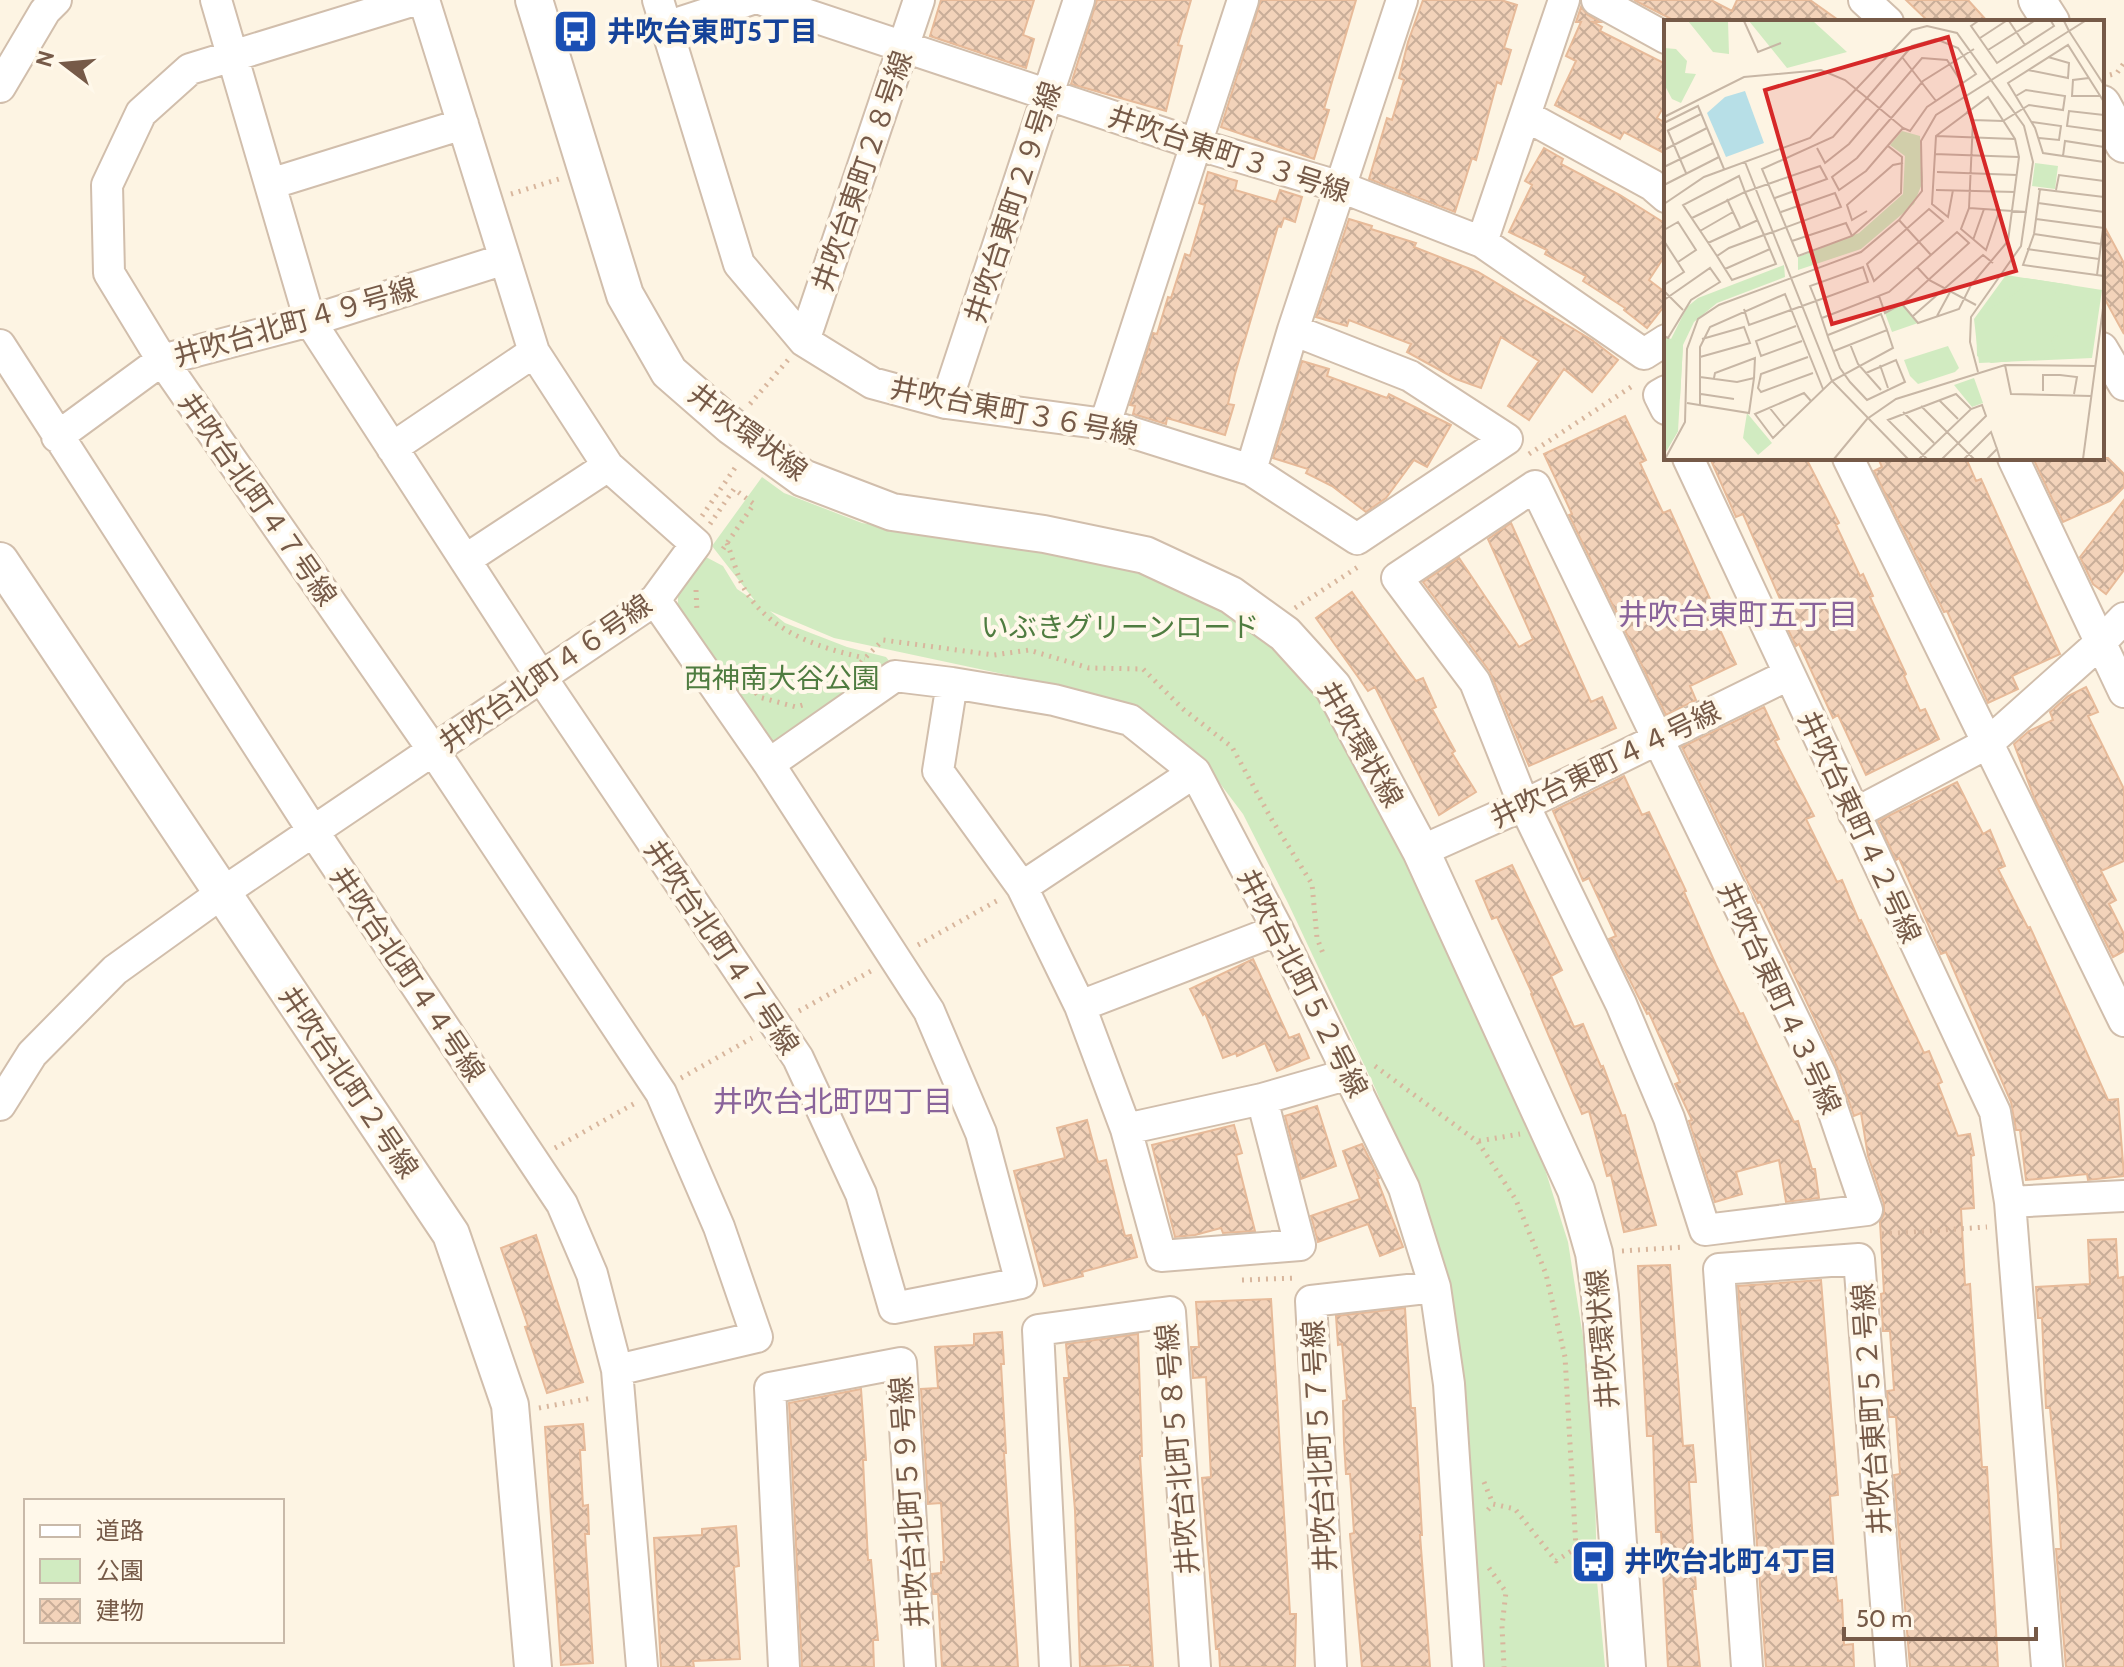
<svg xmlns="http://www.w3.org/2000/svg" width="2124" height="1667" font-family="Cabin,'Noto Sans JP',sans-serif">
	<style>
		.green { fill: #d1ebc1 }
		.building { fill: url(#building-cross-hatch); stroke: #e7ba99; stroke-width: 2 }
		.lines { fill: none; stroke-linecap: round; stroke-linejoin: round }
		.minor-casing { stroke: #d1beac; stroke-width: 34 }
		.tertiary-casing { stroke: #d1beac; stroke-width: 40 }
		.path { stroke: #d8b69d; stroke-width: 5; stroke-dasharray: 2 6; stroke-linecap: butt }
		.minor { stroke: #fff; stroke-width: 30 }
		.tertiary { stroke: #fff; stroke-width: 36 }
		.labels { text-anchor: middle; stroke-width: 8; stroke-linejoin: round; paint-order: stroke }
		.transit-label { font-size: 28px; font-weight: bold; fill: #164399; stroke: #fff8ea; text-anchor: start }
		.street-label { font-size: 28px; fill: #765a48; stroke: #fff8ea }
		.park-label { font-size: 28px; fill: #4f7c40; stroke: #fff8ea }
		.neighbourhood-label { font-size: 30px; fill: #89639a; stroke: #fff8ea }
		.inset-road { fill: none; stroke: #c7b6a5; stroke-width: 2 }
		.view { fill: #d62828; fill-opacity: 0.15; stroke: #d62828; stroke-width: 4 }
		.inset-edge { fill: none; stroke: #765a48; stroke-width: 4 }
	</style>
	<defs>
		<pattern id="building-cross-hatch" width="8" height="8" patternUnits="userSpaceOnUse" patternTransform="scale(2)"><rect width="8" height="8" fill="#f3d3ba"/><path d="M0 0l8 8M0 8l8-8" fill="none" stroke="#c9ae99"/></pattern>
	</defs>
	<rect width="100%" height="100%" fill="#fdf4e3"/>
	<path class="green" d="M762 477 784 493 862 523 1012 547 1145 555 1240 616 1318 693 1387 807 1537 1144 1568 1242 1593 1400 1597 1581 1605 1667H1481L1427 1216 1376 1090 1288 903 1243 814 1203 761 1156 719 1097 696 1036 681 834 638 770 611 785 623 847 647 886 657 894 667 769 753 678 614V588L704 556 723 566 737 589 755 601 712 546Z"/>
	<path class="building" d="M941 0H1034L1023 35 1034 39 1026 68 930 36Z
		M1097 0H1191L1178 45 1182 46 1166 111 1071 84Z
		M1261 0H1356L1324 109 1329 110 1314 159 1221 127Z
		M1423 0H1501L1517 5 1504 48 1511 50 1501 84 1497 82 1476 160 1472 158 1455 212 1369 179 1387 118 1392 120 1404 80 1399 78 1408 42Z
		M1634 0H1711L1732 11 1737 0H1810L1841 22H1677Z
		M1906 0H1968L1988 22H1929Z
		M1581 7 1588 15 1600 22H1593L1602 27 1600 31 1666 64V103L1657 118 1666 123V154L1624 132 1620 139 1555 105 1576 61 1566 56 1581 22H1576Z
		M1544 148 1563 159 1561 164 1620 195 1666 224V254L1649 280 1666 293V304L1647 328 1624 310 1625 308 1583 281 1586 276 1545 254 1547 250 1509 232 1532 185 1525 181Z
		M1208 172 1237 181 1235 190 1276 202 1280 190 1302 197 1295 222 1284 218 1281 227 1278 226 1235 374 1228 404 1234 405 1225 435 1167 418 1166 424 1133 414 1135 406 1130 405 1153 333 1157 334 1168 297 1171 298 1185 254 1190 256 1205 205 1199 203Z
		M1349 219 1372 226 1371 229 1416 243 1414 247 1478 272 1592 340 1618 360 1592 392 1564 369 1529 420 1508 406 1539 361 1501 337 1481 388 1456 379 1407 352 1411 344 1349 320 1347 326 1316 317Z
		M2102 222 2124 263V334L2102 294Z
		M1302 361 1329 369 1327 376 1387 398 1389 394 1451 425 1427 467 1414 460 1386 498 1366 512 1332 486 1306 473 1308 469 1273 458Z
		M1625 416 1646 460 1640 463 1663 513 1670 510 1723 628 1720 630 1736 664 1690 686 1696 700 1666 715 1569 515 1572 514 1544 454Z
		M1710 458H1806L1839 523 1836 525 1860 576 1863 574 1873 596 1870 597 1906 674 1904 676 1920 711 1925 709 1939 739 1866 775 1838 715 1833 718 1799 644 1796 646 1782 617 1787 615 1743 514 1736 517Z
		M1878 458H1966L1976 481 1981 479 2060 654 2012 676 2018 689 1988 703 1947 611 1944 612 1874 471 1882 467Z
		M2033 458H2108L2124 474V487L2110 501 2063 522Z
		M2124 500V570L2106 594 2093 584 2080 557Z
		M1511 523 1591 702 1602 697 1616 728 1529 766 1490 672 1423 582 1459 558 1519 647 1533 639 1488 539Z
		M1352 592 1416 681 1423 678 1436 707 1432 709 1455 751 1452 753 1476 792 1439 815 1375 687 1368 691 1316 618Z
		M2086 687 2098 712 2088 716 2124 789V861L2101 871 2116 900 2109 904 2124 934V951L2113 957 2034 797 2014 744 2029 731 2053 720 2050 712 2068 696Z
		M1764 707 1779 739 1775 741 1814 816 1806 819 1837 882 1842 880 1859 921 1861 920 1924 1053 1929 1051 1942 1082 1938 1084 1958 1136 1970 1134 1974 1155 1971 1156 1974 1208 1961 1209 1965 1285 1970 1284 1982 1467H1987L1998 1667H1910L1894 1475 1900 1474 1896 1417H1889L1887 1391 1894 1390 1890 1331H1883L1881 1294 1884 1293 1880 1222 1884 1214V1204L1868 1156 1861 1113 1854 1116 1837 1067 1760 902 1758 903 1682 747Z
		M1624 776 1642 815 1649 812 1686 891 1684 892 1716 965 1740 1014 1743 1013 1794 1122 1798 1121 1812 1169H1815L1819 1198 1786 1202 1779 1160 1736 1172 1742 1194 1715 1202 1689 1121 1692 1120 1675 1084 1680 1082 1649 1013 1647 1014 1609 939 1616 936 1589 878 1583 881 1553 811Z
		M1957 782 1983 834 1990 830 2005 866 1998 869 2028 928 2030 927 2108 1100 2118 1099 2124 1176 2088 1180 2087 1174 2026 1180 2020 1130H2016L2011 1102 1946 952 1941 954 1899 858 1896 860 1878 821Z
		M1512 865 1562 970 1551 976 1574 1027 1583 1024 1601 1067 1603 1066 1622 1116 1625 1115 1656 1225 1624 1232 1611 1175 1607 1176 1589 1111 1582 1114 1531 994 1532 993 1497 917 1492 919 1476 881Z
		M1253 959 1289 1038 1299 1034 1309 1058 1277 1071 1265 1043 1237 1056 1236 1053 1223 1058 1205 1013 1203 1015 1190 989Z
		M1317 1106 1336 1166 1301 1179 1285 1116Z
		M1087 1120 1098 1162 1106 1160 1125 1236 1131 1235 1137 1257 1082 1272 1083 1276 1044 1286 1014 1171 1065 1158 1057 1128Z
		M1234 1125 1242 1153 1236 1155 1255 1231 1223 1233 1221 1228 1195 1235 1175 1237 1152 1145Z
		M1362 1144 1379 1178 1377 1179 1403 1247 1380 1256 1368 1224 1318 1242 1311 1216 1360 1199 1343 1151Z
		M536 1235 583 1382 547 1393 525 1327 528 1326 501 1248Z
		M2116 1239 2118 1278 2123 1277 2124 1303V1667H2066L2056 1549H2061L2058 1495 2050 1408H2046L2042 1318H2038L2036 1287 2090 1284 2088 1240Z
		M1670 1265 1683 1446 1693 1445 1696 1482H1689L1696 1589H1692L1700 1667H1668L1661 1532H1656L1653 1436H1647L1638 1266Z
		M1821 1280 1838 1495 1830 1496 1834 1553 1838 1601 1842 1600 1844 1645 1853 1644 1854 1667H1766L1738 1286Z
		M1271 1299 1290 1614H1296L1295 1667H1220L1219 1649H1216L1202 1478 1211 1477 1206 1377 1193 1378 1191 1347H1199L1196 1302Z
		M1405 1308 1411 1408H1415L1422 1535H1420L1430 1667H1362L1350 1534 1354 1533 1350 1474H1346L1344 1443 1343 1401 1347 1400 1342 1344 1338 1345 1336 1316Z
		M1002 1332 1004 1364H1001L1006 1453H1004L1018 1667H942L938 1594H933L932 1574 941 1573V1562H944L941 1503 928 1504 921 1389 938 1388 935 1347 974 1345V1334Z
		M1138 1334 1142 1456H1140L1153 1667H1130V1665L1080 1667 1075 1510 1064 1378H1069L1066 1344Z
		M861 1389 866 1460H863L868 1560H871L878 1640H873L874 1667H802L789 1403Z
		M583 1424 585 1450H580L583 1506 588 1505 589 1534H585L593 1663 561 1665 545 1427Z
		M736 1526 739 1566 734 1567 740 1659 693 1661 694 1667H661L654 1538 702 1535V1529Z"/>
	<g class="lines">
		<defs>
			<path id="minor" d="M216 0 310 321 541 677 798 1058 861 1194 894 1308 1021 1283 981 1133 929 1011 769 764 655 600
				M415 0 190 69 141 113 107 185 109 273 162 360 433 750 661 1093 719 1227 757 1337 617 1370
				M658 0 739 264 804 341 872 383 946 403 1105 424 1251 470 1357 539 1507 439 1410 376 1293 330
				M763 0 1196 144 1341 187 1482 242 1644 354 1666 340
				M1597 0 1666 38
				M1864 0 1888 22
				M666 27 749 0
				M0 87 45 11 56 0
				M1526 116 1652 185 1666 197
				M270 184 463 124
				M1482 242 1564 0
				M804 341 919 0
				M0 345 313 831 562 1204 592 1274 617 1370 642 1667
				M2102 348 2124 385
				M1666 391 1659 395 1666 409
				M946 403 1079 0
				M1105 424 1243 0
				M57 437 162 360 310 321 505 259
				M392 448 534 352
				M1688 458 1995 1112 2010 1202 2047 1667
				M1848 458 2124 1021
				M2013 458 2124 692
				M1251 470 1293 330 1402 0
				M1535 486 1821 1075 1867 1210 1705 1230 1669 1118 1621 1004 1524 805 1475 682 1397 578Z
				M465 560 608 466
				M952 683 938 771 1022 887 1080 1006 1126 1129 1161 1256 1300 1245 1262 1099
				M769 764 895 676 952 683 1054 700 1130 720 1195 772 1278 930 1404 1188 1435 1287 1449 1384 1468 1667
				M1854 814 1988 743 2100 643 2124 618
				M1421 851 1524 805 1788 675
				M1022 887 1195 772
				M1080 1006 1278 930
				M0 1105 32 1054 115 970 222 893 655 600 696 544 608 466 534 352 424 0
				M1126 1129 1262 1099 1349 1074
				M2010 1202 2124 1196
				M784 1667 770 1388 901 1363 920 1667
				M1055 1667 1038 1330 1170 1312 1195 1667
				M1331 1667 1311 1301 1435 1287
				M1747 1667 1719 1269 1859 1259 1891 1667"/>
			<path id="tertiary" d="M534 0 625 295 669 372 731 426 803 478 892 512 1044 534 1145 555 1231 595 1285 634 1333 687 1421 851 1576 1190 1594 1253 1600 1296 1627 1667
				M2037 0 2051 22
				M2102 104 2124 144
				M0 561 451 1234 510 1405 533 1667"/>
		</defs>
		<use href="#minor" class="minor-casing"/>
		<use href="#tertiary" class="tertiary-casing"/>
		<path class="path" d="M2110 75 2117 73 2124 63
			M511 194 559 179
			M750 404 788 360
			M1529 454 1634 385
			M702 516 737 465
			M710 524 734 489 754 504 723 549
			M727 543C733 558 737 576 745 590 770 632 819 648 865 658
			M696 590 697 612
			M1295 608 1361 565
			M855 668 883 640 994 655 1029 650 1089 668 1143 669 1183 709 1232 747 1272 820 1312 884 1317 938 1324 956
			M756 693 759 697 796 707 803 705
			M918 945 1000 899
			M799 1011 871 971
			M1375 1066 1478 1142 1516 1200 1546 1274 1565 1357 1576 1548 1556 1561 1515 1509 1493 1504 1486 1512
			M681 1078 752 1038
			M1479 1141 1520 1134
			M555 1148 637 1102
			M1882 1234 1987 1227
			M1622 1251 1684 1247
			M1242 1280 1296 1278
			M539 1408 592 1398
			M1484 1482 1493 1504
			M1489 1568 1506 1592 1502 1626 1504 1667"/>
		<use href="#minor" class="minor"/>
		<use href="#tertiary" class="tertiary"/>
	</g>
	<defs>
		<symbol id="bus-square" viewBox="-11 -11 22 22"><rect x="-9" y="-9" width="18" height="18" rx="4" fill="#1a4fb4" stroke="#fff8ea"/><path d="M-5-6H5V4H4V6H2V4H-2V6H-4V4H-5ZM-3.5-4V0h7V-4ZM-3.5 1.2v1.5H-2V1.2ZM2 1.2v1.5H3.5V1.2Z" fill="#fff"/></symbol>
	</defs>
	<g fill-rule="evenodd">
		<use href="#bus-square" x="550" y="6" width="51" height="51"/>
		<use href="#bus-square" x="1568" y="1536" width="51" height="51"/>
	</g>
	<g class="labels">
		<g class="transit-label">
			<text x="607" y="41">井吹台東町5丁目</text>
			<text x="1624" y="1571">井吹台北町4丁目</text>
		</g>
		<g class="street-label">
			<text transform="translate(1229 154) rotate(18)" y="10">井吹台東町３３号線</text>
			<text transform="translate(862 171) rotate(-71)" y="10">井吹台東町２８号線</text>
			<text transform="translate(1013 202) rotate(-72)" y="10">井吹台東町２９号線</text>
			<text transform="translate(295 322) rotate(-16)" y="10">井吹台北町４９号線</text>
			<text transform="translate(1014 411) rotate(11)" y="10">井吹台東町３６号線</text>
			<text transform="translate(748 432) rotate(37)" y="10">井吹環状線</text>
			<text transform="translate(258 499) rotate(55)" y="10">井吹台北町４７号線</text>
			<text transform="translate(545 673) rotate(-35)" y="10">井吹台北町４６号線</text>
			<text transform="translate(1361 744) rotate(60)" y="10">井吹環状線</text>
			<text transform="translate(1605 764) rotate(-26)" y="10">井吹台東町４４号線</text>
			<text transform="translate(1860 827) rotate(65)" y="10">井吹台東町４２号線</text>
			<text transform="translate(722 947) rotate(56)" y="10">井吹台北町４７号線</text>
			<text transform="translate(408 974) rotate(56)" y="10">井吹台北町４４号線</text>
			<text transform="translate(1303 983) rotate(63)" y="10">井吹台北町５２号線</text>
			<text transform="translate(1780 998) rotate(65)" y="10">井吹台東町４３号線</text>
			<text transform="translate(349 1082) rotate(56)" y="10">井吹台北町２号線</text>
			<text transform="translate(1602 1339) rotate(-95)" y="10">井吹環状線</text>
			<text transform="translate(1871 1409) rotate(-94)" y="10">井吹台東町５２号線</text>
			<text transform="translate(1319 1446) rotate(-93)" y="10">井吹台北町５７号線</text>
			<text transform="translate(1177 1449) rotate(-95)" y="10">井吹台北町５８号線</text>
			<text transform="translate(909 1502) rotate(-94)" y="10">井吹台北町５９号線</text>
		</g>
		<g class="park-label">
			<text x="1120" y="637">いぶきグリーンロード</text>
			<text x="782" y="688">西神南大谷公園</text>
		</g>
		<g class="neighbourhood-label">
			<text x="1738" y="625">井吹台東町五丁目</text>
			<text x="833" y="1112">井吹台北町四丁目</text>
		</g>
	</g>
	<g transform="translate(1664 20)">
		<rect width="440" height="440" fill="#fdf4e3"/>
		<path d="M238 111 256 116 259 161 250 184 197 229 134 250V237L195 213 239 174 241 136 226 125ZM371 143 394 146 391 169 368 166ZM120 245 121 257 53 283 30 302 19 325 14 411 0 435V316L7 319 23 287 34 278ZM342 255 438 270 428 338 315 343 310 299ZM238 284 254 303 228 312 221 293ZM284 326 295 348 291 352 254 364 246 356 240 340ZM310 358 319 383 308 387 290 365ZM83 393 108 423 94 435 79 418Z" fill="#d1ebc1"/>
		<path d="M24 1H64L65 34 49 32ZM85 1H149L183 32 123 48ZM0 28 12 29 23 41 21 53 32 54 17 83 8 79 0 64ZM361 258 408 265 391 273 394 287 410 288 412 294 396 317 391 315 387 321 393 337 327 343 313 336 312 297 352 273 362 264ZM0 316 19 325 16 379 0 370ZM4 387 14 411 0 435V388Z" fill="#d1ebc1"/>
		<path d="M81 71 100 123 62 137 43 93 61 77Z" fill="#b7dfe7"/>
		<path class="inset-road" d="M80 1 94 32 117 23M314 1 307 6 333 43 390 6 387 1M345 1 361 25M400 1 405 11 421 1M316 18 342 1M324 30 370 1M238 37 272 81M364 50 404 58 405 43 384 37M425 58 409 60 408 76H437M440 82 404 25 344 63 371 108 379 133 440 142M303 91 309 100 339 101 365 85 399 90 401 76 362 70 352 76M440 95 405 91 403 106 440 111M0 97 80 57 157 50 181 60 193 70 203 78 239 108 246 111 263 87 312 54 294 28 272 19 248 26 203 78 169 117 98 149 134 236 188 216 237 173 238 137 224 126M309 100 305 188 297 209 322 230 336 189M368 102 397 106 395 120 375 118M0 103 34 86 60 149M239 108 202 151 175 170 168 157 193 138 259 61 310 29M3 111 37 94M4 111 22 153M272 116 351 119M153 128 161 143 185 124 258 38 283 40 298 63M0 130 43 108M270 134 355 137M399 136 401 121 440 127M81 142 168 361 244 439M0 147 49 123M273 152 353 155M0 165 55 137M374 169 440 177M376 169 370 214 359 245 440 256M272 170 351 172M392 170 395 155 440 161M111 178 163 159 156 146 81 172 100 215 112 244 68 260 53 236 65 228 100 215 112 211 177 187 171 173 117 192M63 179 76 207M374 183 440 192M0 184 40 157 146 118 248 10 263 6 293 13 360 106 369 142 357 226 307 297 306 322 314 352M305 188 363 192M265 189 279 201 210 261 203 244ZM203 191 188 200 183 185 229 145 239 143M28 198 81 172 75 156 19 185 53 236M372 199 440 208M235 200 267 235M0 210 14 202 32 230 14 242M36 211 69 192M370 214 437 224M309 220 320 189M0 221 20 252 0 265M128 221 182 203 188 216M44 223 94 200M363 229 435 239M253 247 265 260 312 285M61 249 106 229M433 255 440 201M0 271 19 290M0 280 46 248 56 262 27 280 4 318 0 316M238 284 254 303 295 289 307 265 344 221 355 137 351 119 324 77 272 116 268 184 284 197 289 170M80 289 85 305 152 281 204 262 199 247 146 266 152 281 165 320 176 348 186 362 203 380 241 362 232 340 202 353M249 296 319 235 329 243M273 296 286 272M158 298 225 272 293 212 305 223 238 284 221 293 215 276M132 306 92 321 97 336 138 321M164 315 217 294 223 310M186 324 194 344 217 370M36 337 86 323 80 307 38 319M144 337 97 354 94 368 97 372 149 353M216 345 224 368M341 345 347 374 427 376M50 358 51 353 91 338 90 358M379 371V355H396L413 357 410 374M37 374 70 379M275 380 294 399M147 381 140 373 91 394 109 418 168 361 229 328 223 310 170 331M23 383 85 393 90 358 73 362 36 357M36 385V327L46 307 121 274 159 369M257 386 310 439M105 387 121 407M239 392 270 423M1 439 21 402 23 329 34 299 55 285 197 232 235 200 258 171 257 121 272 95 405 11 440 65M170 439 203 399 232 379 341 345 431 346M255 439 307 389 318 385 322 396 278 439M263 439 224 400 292 374 307 389M300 439 327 412 333 429M323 439 333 429 336 439M419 439 440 281"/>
		<path class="view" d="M284 17 352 251 168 304 101 70Z"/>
		<rect width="440" height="440" class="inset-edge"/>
	</g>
	<rect x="24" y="1499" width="260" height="144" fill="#fff8ea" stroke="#c8b9a9" stroke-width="2"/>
	<rect x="40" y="1525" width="40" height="12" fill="#ffffff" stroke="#c8b9a9" stroke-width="2"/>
	<text x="96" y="1539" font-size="24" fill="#765a48">道路</text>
	<rect x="40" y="1559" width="40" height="24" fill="#d1ebc1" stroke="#c8b9a9" stroke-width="2"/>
	<text x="96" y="1579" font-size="24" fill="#765a48">公園</text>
	<rect x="40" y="1599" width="40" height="24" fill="url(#building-cross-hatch)" stroke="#c8b9a9" stroke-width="2"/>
	<text x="96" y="1619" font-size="24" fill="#765a48">建物</text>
	<g transform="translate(64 64) rotate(286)" stroke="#fff8ea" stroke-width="6" paint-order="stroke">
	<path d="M0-6L14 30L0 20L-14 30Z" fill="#765a48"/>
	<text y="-12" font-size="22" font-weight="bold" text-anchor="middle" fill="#765a48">N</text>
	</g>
	<path d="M1844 1627v12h192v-12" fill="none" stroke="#765a48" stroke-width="4"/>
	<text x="1856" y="1627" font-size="24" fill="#765a48" stroke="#fff8ea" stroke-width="6" paint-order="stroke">50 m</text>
</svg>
